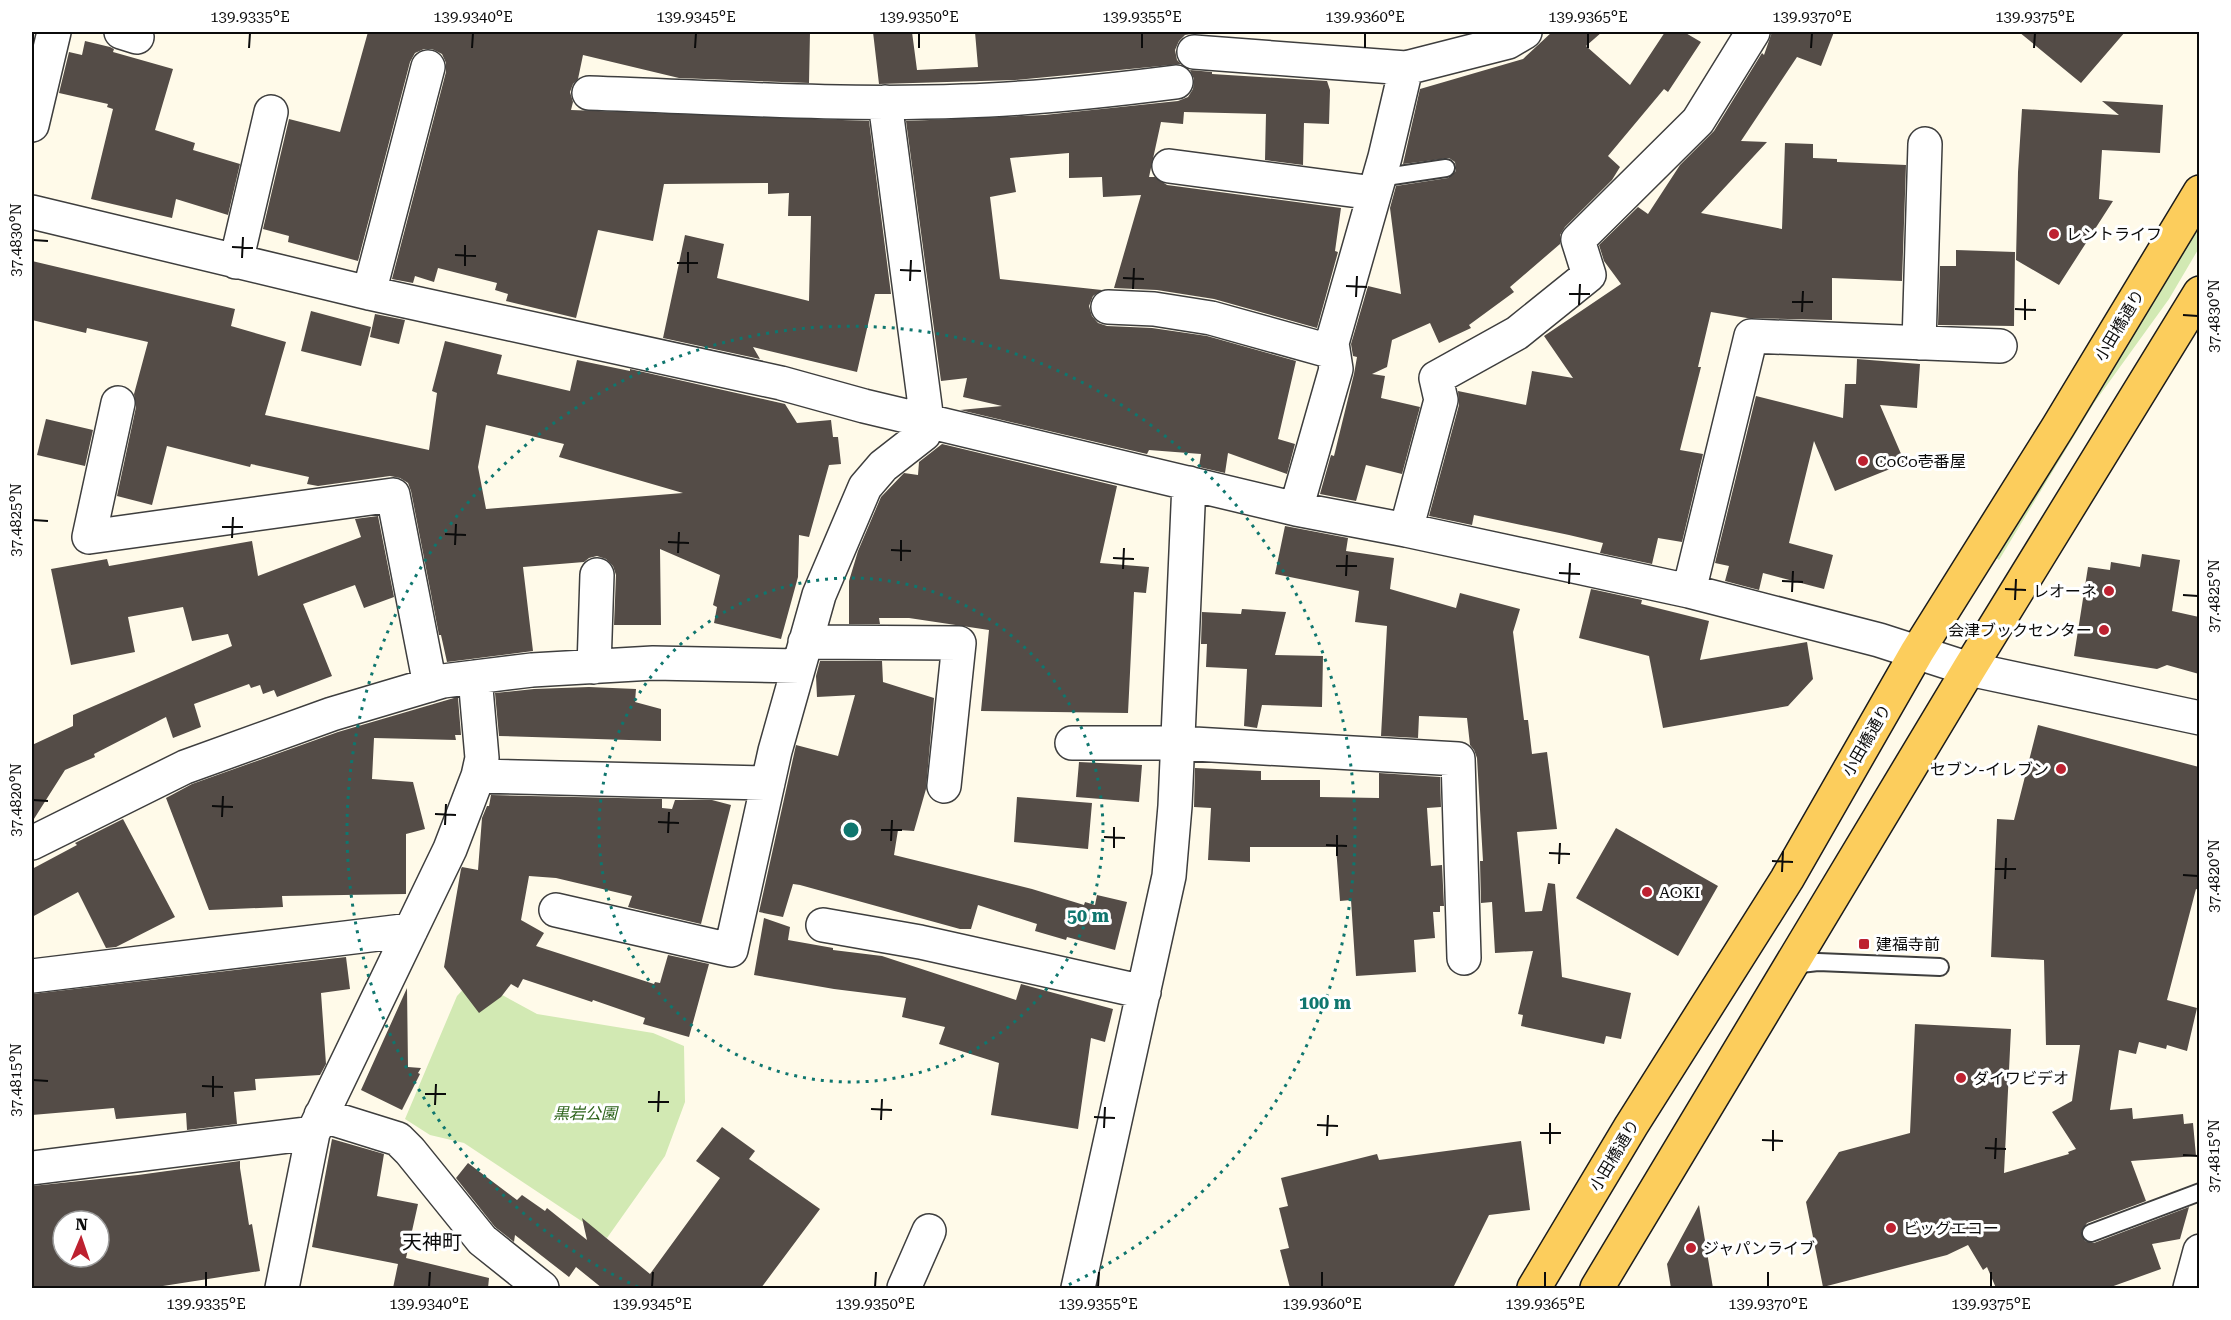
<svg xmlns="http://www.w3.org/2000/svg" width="2231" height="1320" font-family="'Roboto Serif','Noto Sans JP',serif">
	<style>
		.green { fill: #d2e9b3 }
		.building { fill: #544c47; fill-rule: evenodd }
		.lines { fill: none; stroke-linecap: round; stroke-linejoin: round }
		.lane-casing { stroke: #3e3e3e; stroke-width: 20 }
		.street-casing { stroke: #3e3e3e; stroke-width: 36 }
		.primary-casing { stroke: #1c1c1c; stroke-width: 36 }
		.lane { stroke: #fff; stroke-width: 16 }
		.street { stroke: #fff; stroke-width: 33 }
		.primary { stroke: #fccd5c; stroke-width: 33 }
		.ticks { fill: none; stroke: #0b0b0b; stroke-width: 2 }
		.ring { fill: none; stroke: #0f766e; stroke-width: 3; stroke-dasharray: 3 6 }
		.poi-dot { fill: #bd2130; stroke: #fff; stroke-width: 2 }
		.labels { text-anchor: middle; stroke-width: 6; stroke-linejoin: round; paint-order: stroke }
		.poi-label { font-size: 16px; fill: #0b0b0b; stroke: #fff; text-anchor: start }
		.street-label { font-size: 16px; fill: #0b0b0b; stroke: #fff }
		.park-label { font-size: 16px; font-style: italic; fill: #2d631b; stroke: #fff }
		.quarter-label { font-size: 20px; fill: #0b0b0b; stroke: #fff }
		.centre { fill: #0f766e; stroke: #fff; stroke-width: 3 }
		.ring-label { font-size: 18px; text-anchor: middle; font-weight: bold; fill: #0f766e; stroke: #fff; stroke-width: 6; stroke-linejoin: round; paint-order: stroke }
		.neatline { fill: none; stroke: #0b0b0b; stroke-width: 2 }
		.ticks-label { font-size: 15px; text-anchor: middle; fill: #0b0b0b }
	</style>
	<rect width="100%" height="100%" fill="#fffae9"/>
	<path class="green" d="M2199 215V248L2169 299 2094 403 1999 560 1995 557Z
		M473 979 537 1014 653 1033 684 1046 685 1102 665 1156 607 1238 464 1143 430 1135 405 1119 457 996Z"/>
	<path class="building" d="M368 32H810L809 83 679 78 583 55 578 79 573 84 570 92 573 102 571 110 869 121 891 294H875L857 372 753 347 760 359 663 338 685 235 724 244 717 278 809 301 811 216H788L789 193 768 194V183L664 184 653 241 598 230 576 318 506 301 508 294 495 290 497 283 438 268 434 282 415 276 413 283 392 279 446 72V63L442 54 432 49H424L415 53 410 62 358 261 288 242 289 236 263 229 289 119 340 132Z
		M873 32H912L917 70 978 67 975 32H1191V34L1185 35 1179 41 1175 50 1177 60 1181 64 1015 80 879 84Z
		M1552 32H1602L1586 46 1630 85 1665 32H1684L1701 42 1668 92 1664 89 1608 156 1620 167 1612 180 1565 227 1560 235V244L1510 287 1514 292 1469 325 1471 328 1439 343 1430 323 1392 340 1387 367 1372 374 1385 376 1381 398 1420 407 1402 474 1366 465 1356 501 1320 494 1331 455 1334 456 1354 374 1357 357 1353 356 1351 344 1368 286 1401 294 1390 208 1396 186 1448 178 1456 171 1455 162 1449 158 1403 164 1420 89 1523 59Z
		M1772 32H1834L1821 66 1797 57 1741 141 1767 142 1701 213 1782 229 1785 143 1813 144V158L1837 159V162L1906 165 1902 281 1832 278V320L1747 318 1711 312 1698 367H1701L1680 450 1703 454 1682 542 1658 538 1652 564 1600 553 1603 543 1569 535 1474 515 1472 525 1429 516 1459 405 1458 391 1526 405 1532 371 1573 378 1544 336 1621 284 1604 261 1599 245 1638 207 1648 214 1680 165 1714 131 1762 53 1764 55Z
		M2019 32H2125L2081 83Z
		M85 41 110 47 114 49 113 52 173 69 155 130 195 143 193 150 240 164 228 215 176 199 172 218 91 199 113 109 107 107 108 104 59 93 69 52 82 55Z
		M1190 70 1212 72V74L1327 81 1330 90 1329 124 1304 123 1303 165 1265 160 1266 114 1184 112 1183 124 1161 122 1149 177H1155L1167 185 1341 208 1335 251 1338 252 1317 328 1214 299 1157 290 1114 288 1141 195 1103 197 1102 177 1069 178V153L1010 158 1016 192 990 197 1000 279 1102 290 1093 296 1089 306 1092 316 1098 323 1107 326 1152 328 1207 336 1296 361 1278 439 1295 444 1287 474 1228 453 1225 473 1199 467 1201 454 1149 450 1147 454 960 410 1002 406 963 397 967 378 941 381 906 121 1044 115 1178 101 1188 97 1193 89 1194 79Z
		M2102 101 2163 105 2160 153 2102 150 2099 199 2113 201 2059 285 2016 260 2018 172 2022 109 2119 115Z
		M1956 250 2015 252 2014 326 1938 325 1940 266H1956Z
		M32 261 235 309 231 326 286 342 265 415 429 450 437 393 432 391 445 341 502 355 497 374 570 391 577 360 630 371V369L785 404 797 423 831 420 833 437H838L841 464 829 465 809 537 799 535 798 577 781 639 714 623 717 607 713 605 720 575 660 549 661 625H614L616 575 613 566 606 559 597 556 589 558 584 562 523 567 533 651 447 662 441 635H439L411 491 408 483 400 478 390 476 318 486 307 484 309 477 251 464 250 467 167 446 152 505 117 496 136 407 134 394 148 342 87 328 86 333 32 320ZM486 425 564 444 559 457 683 493 486 509 478 467Z
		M311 311 371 327 361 366 301 351Z
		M375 314 405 320 399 344 370 337Z
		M1857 359 1920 364 1917 408 1880 405 1905 463 1835 491 1814 441 1789 543 1833 555 1824 589 1763 573 1759 590 1725 581 1729 566 1715 563 1756 396 1843 418 1845 384H1856Z
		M46 419 93 430 85 466 37 455Z
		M942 444 1117 486 1100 563 1149 567 1146 593 1134 592 1128 713 981 711 989 630 909 618H879L880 624H849V581L858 551 881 497 904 473 918 475 919 462Z
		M378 516 394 597 364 608 355 585 303 604 332 676 277 697 274 690 263 694 260 685 251 688 249 684 194 704 201 727 173 738 166 717 94 754 95 757 65 770 32 822V745L73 726V715L232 646 228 634 192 641 183 607 128 617 135 652 71 665 51 569 107 559 109 566 252 541 258 576 361 537 355 519Z
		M1285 526 1348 538 1346 551 1394 558 1390 589 1456 608 1460 593 1520 609 1513 632 1524 720H1528L1532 754 1547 752 1557 829 1517 832 1525 912 1542 911 1548 883 1555 884 1562 977 1631 993 1621 1039 1606 1036 1604 1044 1521 1026 1523 1015 1518 1014 1533 951 1495 953 1492 902 1481 903 1480 861H1483L1477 758 1474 750 1470 745 1467 718 1419 716 1418 738 1381 736 1387 626 1355 622 1359 591 1275 574Z
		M2142 554 2180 560 2172 611 2199 617V674L2167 665 2157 669 2074 656 2088 567 2110 570 2111 562 2140 567Z
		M1591 589 1642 600 1641 604 1709 621 1700 660 1807 642 1813 679 1788 706 1663 728 1649 656 1579 638Z
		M1242 609 1286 612 1275 655 1323 656 1322 707 1262 705 1257 728 1244 726 1247 669 1206 667 1207 644H1201L1202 612 1241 614Z
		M820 661H882L883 682 934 698 926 789 914 831 898 830 894 855 1032 889 1084 905 1085 902 1095 905 1097 895 1127 902 1115 950 1067 937 1066 940 1035 931 1037 924 978 905 971 929H960L800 885 793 884 783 917 759 912 796 745 838 756 855 695 817 697 816 676Z
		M589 687 636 689 635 702 661 709V741L499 736 495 693 534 689Z
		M454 698H458L461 735H455L456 740 374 738 372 779 413 782 425 829 406 834V894L282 896 283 907 209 910 166 798 192 784 338 732Z
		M2038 725 2199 767V890L2196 889 2167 1000 2197 1008 2187 1051 2167 1045 2166 1049 2139 1042 2136 1054 2119 1050 2110 1110 2132 1108 2133 1119 2183 1114 2184 1124 2193 1123 2196 1156 2131 1161 2146 1201 2087 1223 2081 1232 2085 1241 2094 1243 2189 1207 2180 1239 2152 1244 2161 1269 2108 1288H1996L1987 1267 1983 1270 1968 1245 1947 1255 1823 1287 1806 1202 1839 1152 1910 1133 1915 1024 2011 1029 2004 1173 2069 1154 2068 1152 2076 1149 2052 1112 2072 1101 2080 1045H2046L2044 960 1991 957 1997 819 2014 820Z
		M1079 762 1142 765 1139 802 1076 797Z
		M1195 768 1261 771V780H1320V797L1379 798V773L1440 777 1441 807 1427 808 1431 866 1442 865 1444 906H1440V912H1433L1435 938 1414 940 1416 972 1356 976 1351 900 1340 901 1336 847H1250V862L1208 860 1211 808 1194 807Z
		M491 795 662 799V808L672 809 675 800H712L731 805 701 924 628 907 632 896 556 878 529 876 521 920 544 933 536 946 654 984 655 982 660 983 668 955 709 964 689 1037 643 1024 645 1018 593 1000 592 1002 523 979 518 988 511 984 501 997 479 1013 444 967 461 869 462 867 478 870 482 818 487 806H489Z
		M1017 797 1092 803 1088 849 1014 842Z
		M123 819 175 917 116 947 106 948 78 892 32 917V869L77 845 75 843Z
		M1616 828 1718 886 1678 956 1576 898Z
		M764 918 790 927 788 940 833 948V950L882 956 1016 1000 1021 984 1113 1009 1105 1042 1091 1038 1078 1129 991 1115 999 1063 939 1044 945 1027 902 1017 906 998 834 989 754 975Z
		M346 957 350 989 321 993 326 1064 320 1075 255 1079 256 1090 234 1092 237 1124 187 1130 186 1113 116 1119 114 1108 32 1115V994Z
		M407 988 408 1067 421 1068 418 1073 420 1074 402 1110 361 1090Z
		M722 1127 755 1151 749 1159 820 1209 761 1288H602L576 1267 569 1277 515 1235 514 1242 495 1227 456 1178 468 1163 517 1200 522 1195 545 1211 547 1208 587 1240 582 1218 650 1274 720 1178 696 1161Z
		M332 1139 384 1154 377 1196 418 1204 406 1258 489 1278 488 1288H393L398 1264 312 1247Z
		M1521 1141 1530 1210 1489 1215 1453 1288H1290L1280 1250 1289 1248 1279 1208 1288 1206 1281 1178 1377 1154 1379 1160Z
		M240 1161V1168L249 1225 252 1224 260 1271 150 1288H32V1186L138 1175ZM63 1221H99V1257H63Z
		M1699 1205 1713 1288H1671L1667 1264Z"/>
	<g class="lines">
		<defs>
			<path id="lane" d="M1379 178 1446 168
				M1792 965 1818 962 1940 967
				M2091 1233 2200 1192"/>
			<path id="street" d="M121 32 137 37
				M1194 52 1406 68
				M589 93C713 97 838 106 963 101 1034 99 1105 91 1176 82
				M32 125 54 32
				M1169 166 1374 193
				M32 212 369 293 781 383 864 406 1296 509 1406 530 1689 591 1879 640 1969 669 2200 718
				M236 262 271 112
				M369 293 428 67
				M1108 307 1154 309 1211 318 1333 352
				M1919 343 1925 144
				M118 403 89 537 393 495 430 685
				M1296 509 1336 369 1332 343 1385 157 1406 68 1508 42 1525 32
				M1406 530 1441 400 1436 378 1517 333 1589 275 1578 240 1698 121 1753 32
				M1689 591 1751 336 2000 346
				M805 642 959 643 944 786
				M594 667 597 575
				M1072 743H1177L1458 759 1464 958
				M478 776 768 783
				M32 843 185 767 332 714 443 681 532 670 653 663 799 666
				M556 910 731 950 775 751 819 595 865 487 883 466 924 434 927 421 885 102
				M823 925 920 942 1144 992
				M32 976 411 930
				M321 1115 398 1139 410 1151 482 1240 542 1288
				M32 1168 313 1133
				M282 1288 313 1133 450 849 478 776 482 758 475 677
				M904 1288 929 1231
				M1078 1288 1169 876 1175 806 1189 483
				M2190 1288 2200 1251"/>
			<path id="primary" d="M1534 1288 1631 1126 1787 879 1917 652 2058 427 2200 192
				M1597 1288 1969 669 2200 293"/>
		</defs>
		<use href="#lane" class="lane-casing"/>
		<use href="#street" class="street-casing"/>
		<use href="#primary" class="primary-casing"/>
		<use href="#lane" class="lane"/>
		<use href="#street" class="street"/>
		<use href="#primary" class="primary"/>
	</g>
	<path class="ticks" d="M249 48 250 33M472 48 473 33M695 48 696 33M919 48V33M1142 48V33M1365 48V33M1588 48V33M1811 48 1812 33M2034 48 2035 33M33 240 48 241M232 247 253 248M455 255 476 256M242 258 243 237M677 263H698M465 266V245M900 270 921 271M688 273V252M1123 278 1144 279M910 281 911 260M1346 286 1367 287M1133 289 1134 268M1569 294H1590M1356 297 1357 276M1792 302H1813M1579 305 1580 284M2015 309 2036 310M1802 312 1803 291M2183 315 2198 316M2025 320V299M33 520 48 521M222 527H243M445 534 466 535M232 538 233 517M668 542 689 543M455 545 456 524M891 550 911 551M678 553 679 532M1113 558 1134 559M901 561V540M1336 566H1357M1123 569 1124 548M1559 573 1580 574M1346 576 1347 555M1782 581 1803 582M1569 584 1570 563M2005 589 2026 590M1792 592 1793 571M2183 595 2198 596M2015 600 2016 579M33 800 48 801M212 806 233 807M435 814 456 815M222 817 223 796M658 822 679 823M445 825 446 804M881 830H902M668 833 669 812M1104 837 1125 838M891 841 892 820M1326 845 1347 846M1114 848V827M1549 853 1570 854M1337 856V835M1772 861 1793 862M1559 864 1560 843M1995 869H2016M1782 872 1783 851M2183 875 2198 876M2005 879 2006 858M33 1080 48 1081M202 1086 223 1087M425 1094H446M213 1097V1076M648 1102H669M435 1105 436 1084M871 1109 892 1110M658 1112 659 1091M1094 1117 1115 1118M881 1120 882 1099M1317 1125 1338 1126M1104 1128 1105 1107M1540 1133H1561M1327 1136 1328 1115M1762 1140 1783 1141M1550 1144V1123M1985 1148 2006 1149M1773 1151V1130M2183 1155 2198 1156M1995 1159 1996 1138M206 1287V1272M429 1287 430 1272M652 1287 653 1272M875 1287 876 1272M1098 1287 1099 1272M1322 1287V1272M1545 1287V1272M1768 1287V1272M1991 1287V1272"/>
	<g class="ring">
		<circle cx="851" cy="830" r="252"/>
		<path d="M638 1287A504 504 0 1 1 1064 1287"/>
	</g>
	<g class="poi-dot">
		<circle cx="2054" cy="234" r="6"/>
		<circle cx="1863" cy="461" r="6"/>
		<circle cx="2109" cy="591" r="6"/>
		<circle cx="2104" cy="630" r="6"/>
		<circle cx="2061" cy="769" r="6"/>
		<circle cx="1647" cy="892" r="6"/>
		<rect x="1858" y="938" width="12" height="12" rx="3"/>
		<circle cx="1961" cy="1078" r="6"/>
		<circle cx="1891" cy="1228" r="6"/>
		<circle cx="1691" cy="1248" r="6"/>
	</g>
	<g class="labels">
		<g class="poi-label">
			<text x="2066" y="240">レントライフ</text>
			<text x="1875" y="467">CoCo壱番屋</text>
			<text x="2097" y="597" text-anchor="end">レオーネ</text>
			<text x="2092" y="636" text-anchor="end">会津ブックセンター</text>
			<text x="2049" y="775" text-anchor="end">セブン-イレブン</text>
			<text x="1659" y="898">AOKI</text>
			<text x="1876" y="950">建福寺前</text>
			<text x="1973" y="1084">ダイワビデオ</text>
			<text x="1903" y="1234">ビッグエコー</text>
			<text x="1703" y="1254">ジャパンライブ</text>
		</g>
		<g class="street-label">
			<text transform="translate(2119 325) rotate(-59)" y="6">小田橋通り</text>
			<text transform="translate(1866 740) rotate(-60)" y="6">小田橋通り</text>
			<text transform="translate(1614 1155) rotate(-59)" y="6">小田橋通り</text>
		</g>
		<g class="park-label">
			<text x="585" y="1119">黒岩公園</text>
		</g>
		<g class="quarter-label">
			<text x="432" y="1249">天神町</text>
		</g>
	</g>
	<circle cx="851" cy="830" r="9" class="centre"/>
	<g class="ring-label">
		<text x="1088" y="922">50 m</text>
		<text x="1325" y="1009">100 m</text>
	</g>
	<rect width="2231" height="1320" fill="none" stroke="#ffffff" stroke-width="66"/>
	<g transform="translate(81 1239) rotate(2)"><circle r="28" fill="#ffffff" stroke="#9d9d9d" stroke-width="1.5"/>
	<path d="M0-4.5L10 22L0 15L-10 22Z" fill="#bd2130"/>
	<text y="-9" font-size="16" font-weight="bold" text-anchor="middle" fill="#0b0b0b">N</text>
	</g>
	<rect x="33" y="33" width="2165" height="1254" class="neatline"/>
	<g class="ticks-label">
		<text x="250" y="22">139.9335°E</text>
		<text x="473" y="22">139.9340°E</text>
		<text x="696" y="22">139.9345°E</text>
		<text x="919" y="22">139.9350°E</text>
		<text x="1142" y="22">139.9355°E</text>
		<text x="1365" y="22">139.9360°E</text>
		<text x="1588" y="22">139.9365°E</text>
		<text x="1812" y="22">139.9370°E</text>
		<text x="2035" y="22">139.9375°E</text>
		<text transform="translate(16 240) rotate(-90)" y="5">37.4830°N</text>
		<text transform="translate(2214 316) rotate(-90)" y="5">37.4830°N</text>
		<text transform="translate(16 520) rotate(-90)" y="5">37.4825°N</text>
		<text transform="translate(2214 596) rotate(-90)" y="5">37.4825°N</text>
		<text transform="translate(16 800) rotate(-90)" y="5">37.4820°N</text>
		<text transform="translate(2214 876) rotate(-90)" y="5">37.4820°N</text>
		<text transform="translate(16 1080) rotate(-90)" y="5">37.4815°N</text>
		<text transform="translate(2214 1156) rotate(-90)" y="5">37.4815°N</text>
		<text x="206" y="1309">139.9335°E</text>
		<text x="429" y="1309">139.9340°E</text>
		<text x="652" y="1309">139.9345°E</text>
		<text x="875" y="1309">139.9350°E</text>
		<text x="1098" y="1309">139.9355°E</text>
		<text x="1322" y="1309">139.9360°E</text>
		<text x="1545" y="1309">139.9365°E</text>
		<text x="1768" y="1309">139.9370°E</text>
		<text x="1991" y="1309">139.9375°E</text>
	</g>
</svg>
